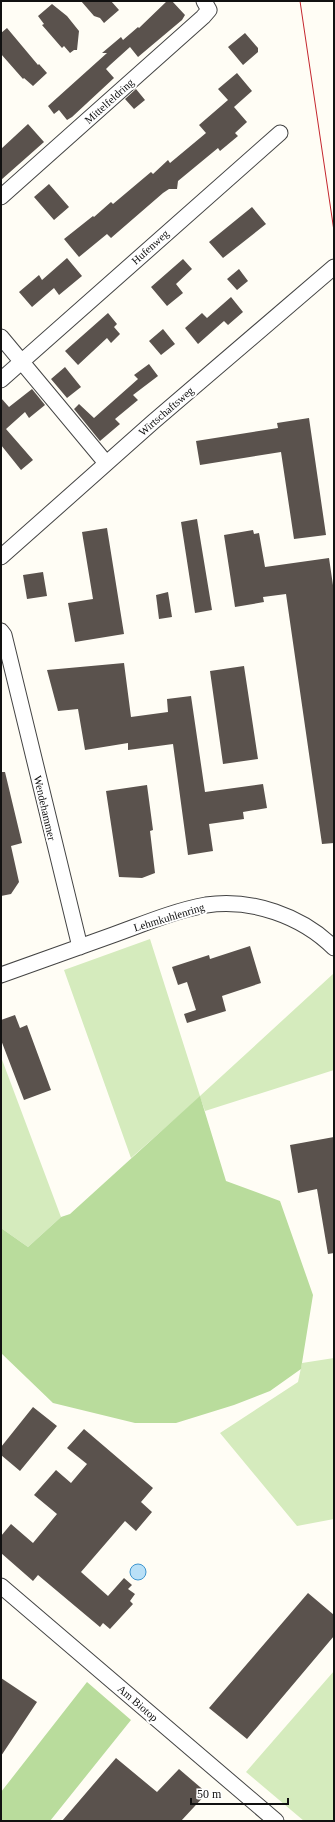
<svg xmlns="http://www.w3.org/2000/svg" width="335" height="1822" font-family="'Times New Roman',serif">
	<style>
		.green { fill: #d5ebbd }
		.forest { fill: #b9dc9c }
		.water { fill: #b9e0f7; stroke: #3f96cf }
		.building { fill: #5a524d }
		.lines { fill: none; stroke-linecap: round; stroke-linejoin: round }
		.street-casing { stroke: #444; stroke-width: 17 }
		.street { stroke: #fff; stroke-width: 15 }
		.tram { stroke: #c4262e; stroke-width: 1 }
		.labels { text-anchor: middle; stroke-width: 4; stroke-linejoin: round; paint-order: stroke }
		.street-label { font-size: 11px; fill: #111; stroke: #fff }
	</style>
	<rect width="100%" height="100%" fill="#fffdf5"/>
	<path class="green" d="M150 939 200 1096 333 974 334 1070 205 1111 200 1097 131 1158 64 970Z
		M1 1057 61 1217 28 1247 1 1228Z
		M334 1358V1519L297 1526 220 1433 298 1382 302 1363Z
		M334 1671V1821H304L246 1772Z"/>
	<path class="forest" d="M200 1096 226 1181 280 1201 313 1295 301 1369 270 1391 234 1405 176 1423H135L53 1403 1 1353V1228L28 1247 61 1217 70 1214Z
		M87 1682 131 1720 50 1821H1V1792Z"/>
	<path class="water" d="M130 1572a8 8 0 1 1 16 0a8 8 0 1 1-16 0Z"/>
	<path class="building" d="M81 1H111L119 10 104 23 100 18 94 16Z
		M167 1H172L185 15 182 20 138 57 130 47 110 65 106 69 114 78 72 117 67 120 59 110 54 114 48 106 107 53H102L121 37 123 40 138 27 139 28Z
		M52 4 67 16 79 31 77 50H74L70 53 64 46 62 48 42 25 44 24 38 16Z
		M7 28 38 65 39 64 47 73 33 86 24 78 23 79 1 54V33Z
		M245 33 258 48V52L243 65 228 47Z
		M237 73 252 91 234 107 247 122 235 133 238 136 220 151 218 148 178 181 177 189H169L163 193 111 238 107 234 79 257 64 239 93 216 94 217 111 202 113 204 151 172 153 174 168 160 170 163 206 133 199 125 228 100 218 89Z
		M136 89 145 100 134 109 125 99Z
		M28 124 44 142 1 180V149Z
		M49 184 69 207 54 220 34 197Z
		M252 207 266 224 223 258 209 242Z
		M67 258 82 276 59 295 54 288 32 307 19 292 39 275 42 280Z
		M183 259 192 269 176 284 183 293 167 306 151 287Z
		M239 269 248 281 237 290 227 279Z
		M231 297 243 312 228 325 224 321 198 344 185 328 202 313 207 318Z
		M108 313 117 324 114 327 120 334 111 343 107 338 78 365 65 351Z
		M163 329 175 344 161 355 149 341Z
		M149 364 158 376 133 395 138 400 115 419 120 424 100 441 74 409 79 404 94 418 138 379 134 375Z
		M65 367 81 387 67 398 51 379Z
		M32 389 45 405 29 418 25 412 6 429 33 460 21 470 1 445V398L9 407Z
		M309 418 326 535 294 539 281 452 200 465 196 441 278 428 277 423Z
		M197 519 212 610 195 613 181 522Z
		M107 528 124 634 75 642 68 603 93 599 82 532Z
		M253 530 254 534 259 533 265 567 329 558 334 592V843L322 844 286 594 263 597 264 602 235 607 224 535Z
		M43 572 47 596 27 599 23 575Z
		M168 592 172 617 159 619 156 595Z
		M124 663 131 717 168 712 167 699 191 696 205 792 263 784 267 808 243 812 244 819 209 824 213 851 188 855 173 744 128 750V743L85 750 78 709 58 711 47 670Z
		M244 666 258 759 223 764 210 671Z
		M1 772H5L22 843 11 846 19 882 11 894 1 896Z
		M147 785 153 830 150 831 155 873 142 878 119 877 106 791Z
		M250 946 261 983 222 996 226 1011 187 1023 184 1014 196 1010 187 982 178 985 172 967 209 955 210 959Z
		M15 1015 20 1028 27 1025 51 1090 24 1100 1 1040V1020Z
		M334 1137V1253L328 1254 317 1189 298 1193 290 1145Z
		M33 1407 57 1426 20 1471 1 1455V1447Z
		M84 1429 153 1488 141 1502 152 1512 136 1531 125 1521 81 1572 108 1596 124 1578 132 1585 128 1589 135 1594 130 1601 133 1604 110 1629 103 1623 100 1627 38 1575 33 1581 1 1553V1536L11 1524 33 1543 57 1514 34 1495 56 1470 71 1483 87 1464 67 1448Z
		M308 1593 334 1615V1636L247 1739 209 1708Z
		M1 1678 37 1702 1 1756Z
		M116 1758 157 1792 179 1769 207 1793 181 1821H62Z"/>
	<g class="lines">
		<defs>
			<path id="street" d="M1 197 203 17 209 10 204 1
				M1 337 106 463
				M1 380 280 133
				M1 557 153 422 334 267
				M1 631 4 635 80 947
				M1 975C37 962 74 949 110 936 141 925 173 911 206 905 251 898 302 916 334 948
				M1 1586 276 1821"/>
		</defs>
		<use href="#street" class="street-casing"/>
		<use href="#street" class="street"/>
		<path class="tram" d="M300 1 334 231"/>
	</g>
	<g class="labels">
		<g class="street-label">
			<text transform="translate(109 101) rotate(-42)" y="4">Mittelfeldring</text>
			<text transform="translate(150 247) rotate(-42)" y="4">Hufenweg</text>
			<text transform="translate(166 411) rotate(-41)" y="4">Wirtschaftsweg</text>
			<text transform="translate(45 808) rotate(77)" y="4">Wendehammer</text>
			<text transform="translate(169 917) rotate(-17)" y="4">Lehmkuhlenring</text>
			<text transform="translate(138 1703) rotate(41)" y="4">Am Biotop</text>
		</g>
	</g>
	<rect width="335" height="1822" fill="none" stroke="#111111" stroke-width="4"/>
	<path d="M191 1798v6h97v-6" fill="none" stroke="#111111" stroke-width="2"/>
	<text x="197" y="1798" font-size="12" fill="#111111" stroke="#ffffff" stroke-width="3" paint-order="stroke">50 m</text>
</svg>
